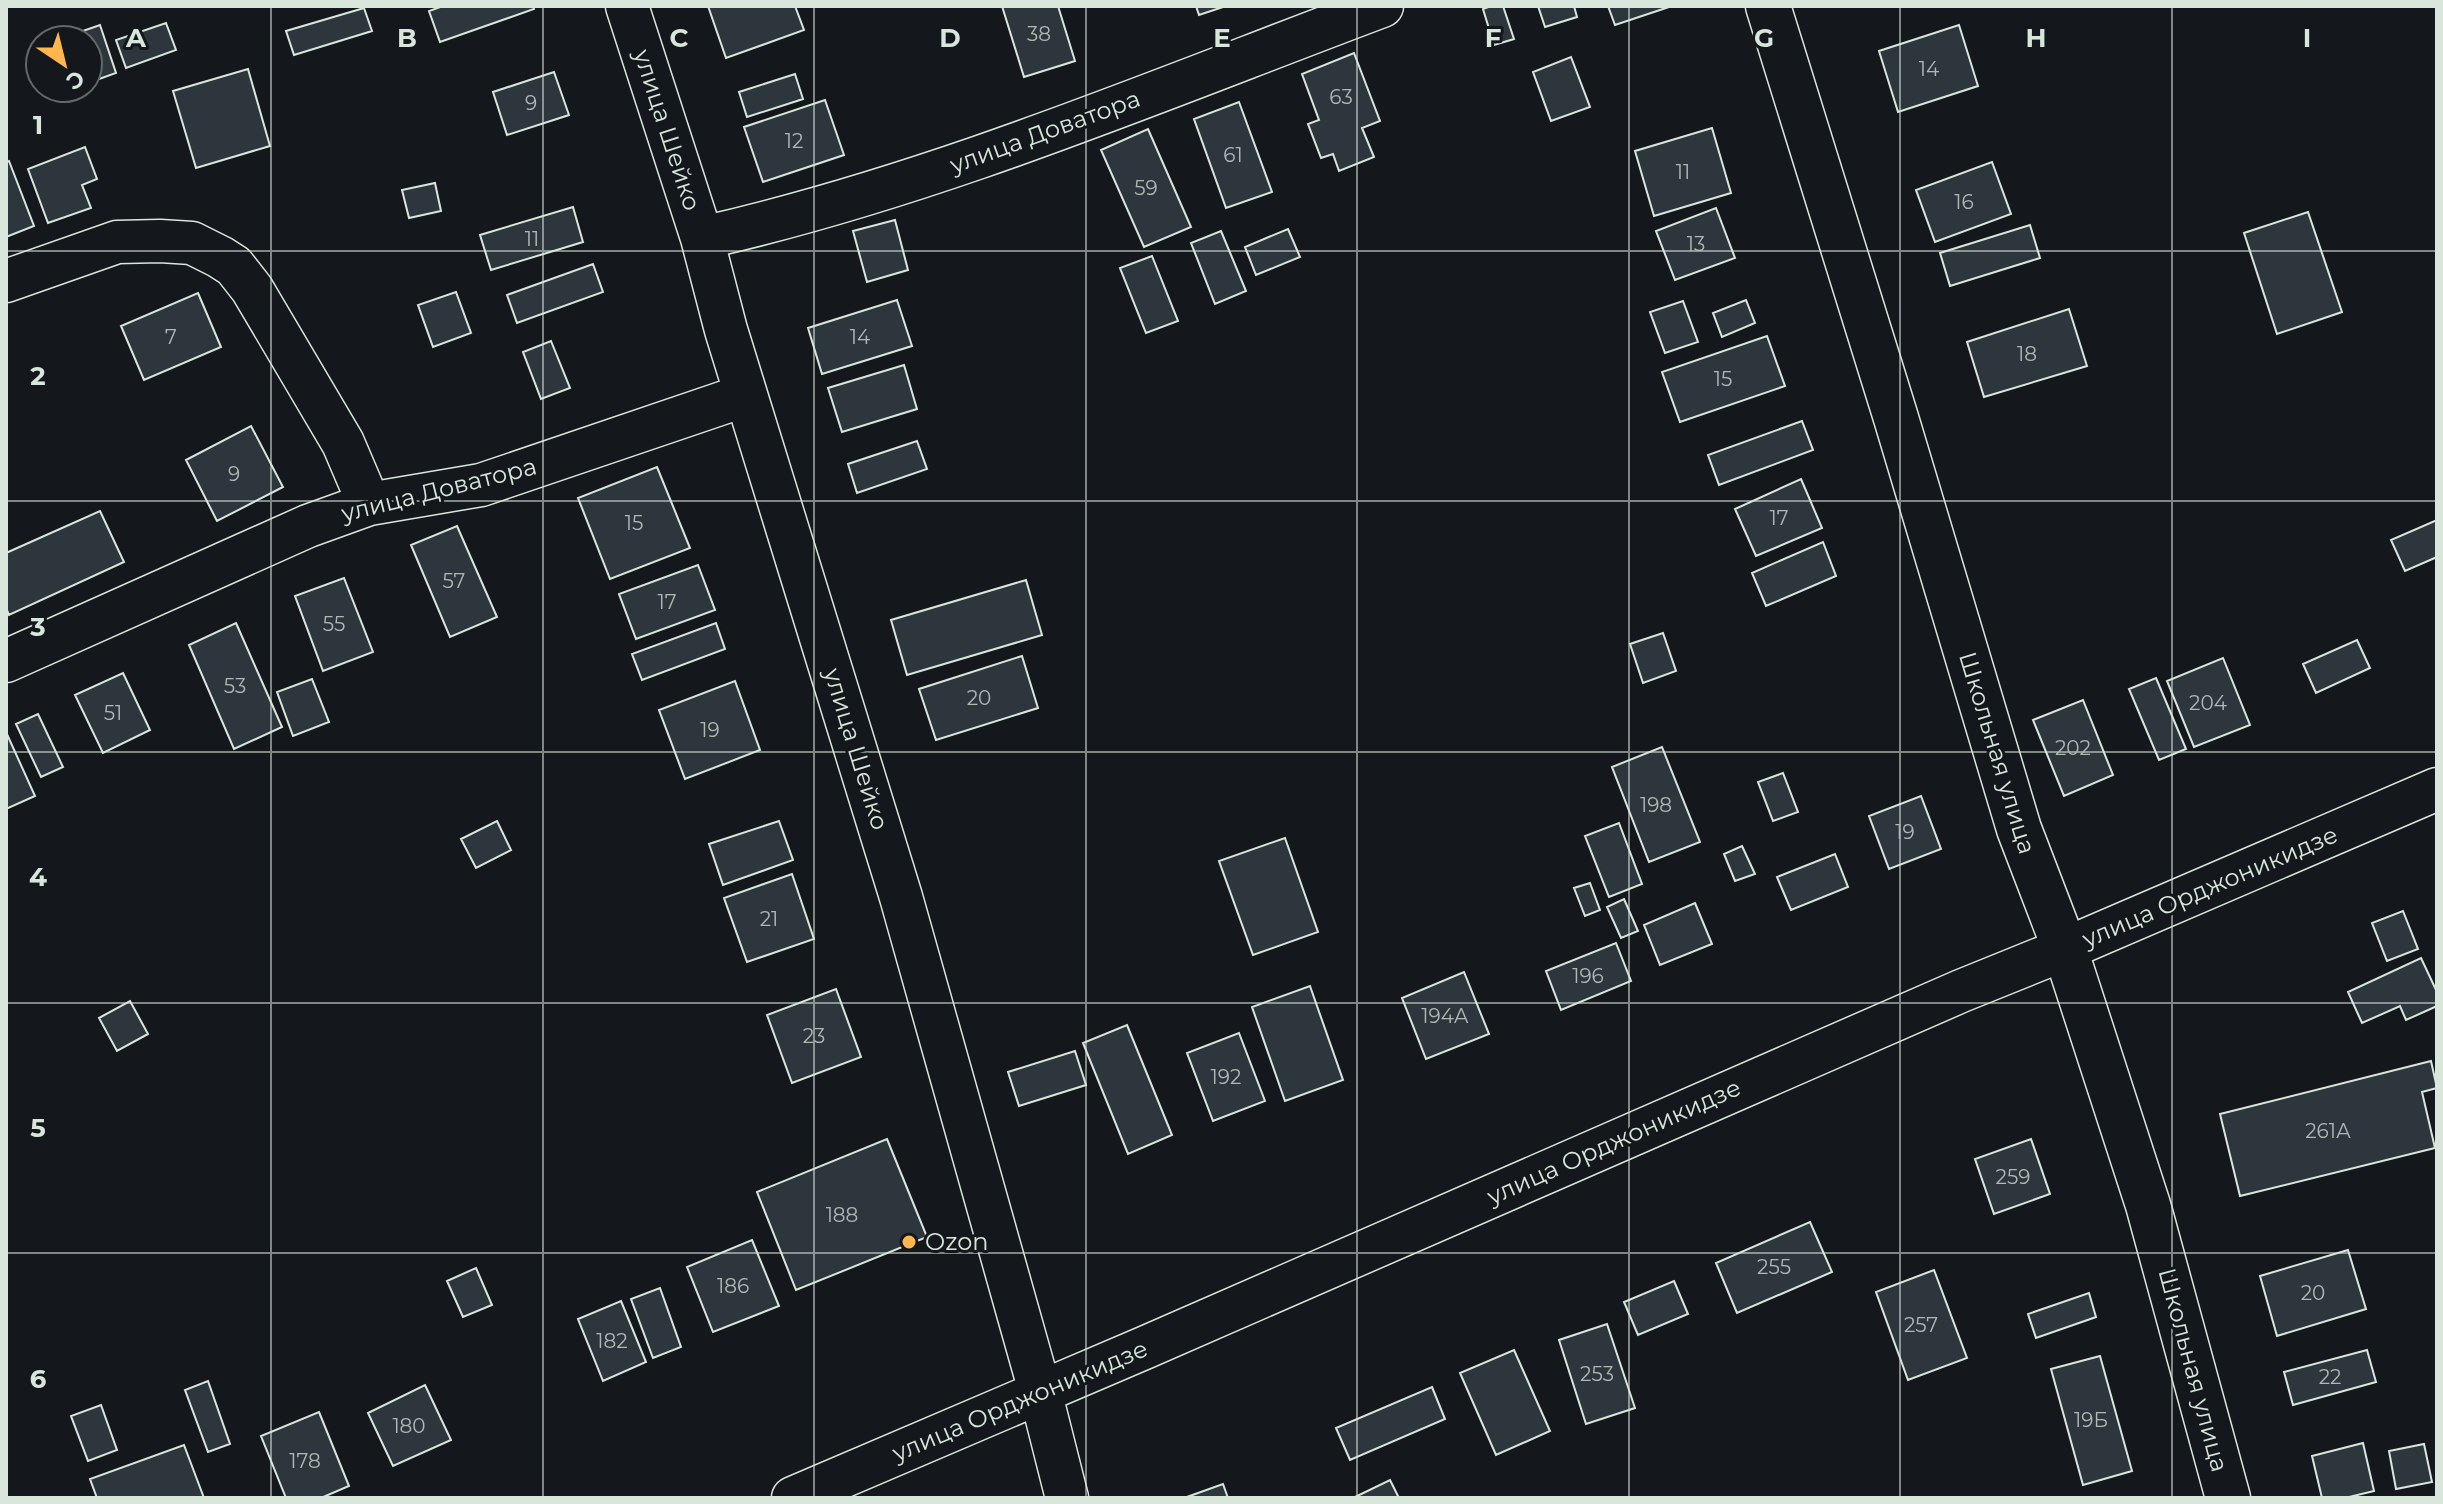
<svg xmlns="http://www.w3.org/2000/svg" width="2443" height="1504" font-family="Montserrat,sans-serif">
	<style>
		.building { fill: #2c363c; stroke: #d8e6dc; stroke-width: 2 }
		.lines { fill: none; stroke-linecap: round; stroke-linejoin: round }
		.street-casing { stroke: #d8e6dc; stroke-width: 45 }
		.secondary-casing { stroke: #d8e6dc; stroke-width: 47 }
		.street { stroke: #14181c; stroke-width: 42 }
		.secondary { stroke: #14181c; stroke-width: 44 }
		.grid { fill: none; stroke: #d8e6dc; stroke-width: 2; stroke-opacity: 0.55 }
		.poi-dot { fill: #ffb74d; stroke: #14181c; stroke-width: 3 }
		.labels { text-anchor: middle; stroke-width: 6; stroke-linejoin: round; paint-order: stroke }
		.number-label { font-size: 20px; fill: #adbab4 }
		.street-label { font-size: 24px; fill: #d8e6dc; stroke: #14181c }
		.poi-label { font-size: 24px; fill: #d8e6dc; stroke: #14181c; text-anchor: start }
		.grid-label { font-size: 26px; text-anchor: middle; font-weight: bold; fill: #d8e6dc; stroke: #14181c; stroke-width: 6; stroke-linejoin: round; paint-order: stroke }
	</style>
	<rect width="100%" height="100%" fill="#14181c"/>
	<path class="building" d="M443 6H533L534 9 440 42 429 11Z
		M708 6H795L804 30 726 58Z
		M1002 6H1058L1075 61 1024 77Z
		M1196 6H1226L1199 15Z
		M1491 6H1503L1514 39 1494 45 1483 9Z
		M1538 6H1574L1577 17 1545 27Z
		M1608 6H1672L1615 25Z
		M364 8 372 31 294 55 286 31Z
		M166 23 176 50 126 68 116 40Z
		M100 25 116 73 88 83V40H57Z
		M1959 25 1978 86 1898 112 1879 51Z
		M1354 53 1380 121 1362 128 1374 157 1339 171 1333 154 1321 158 1308 124 1319 120 1302 74Z
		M1571 57 1590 107 1551 121 1533 72Z
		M248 69 270 146 196 168 173 91Z
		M554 72 569 115 507 135 493 92Z
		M795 74 803 99 747 117 739 92Z
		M825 100 844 155 763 182 744 127Z
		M1239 102 1272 192 1226 208 1194 119Z
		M1712 128 1731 193 1654 216 1635 151Z
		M1148 129 1191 227 1144 247 1101 150Z
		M85 147 97 179 82 185 91 208 48 223 28 169Z
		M9 161 34 226 6 237V162Z
		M1992 162 2011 214 1935 242 1916 190Z
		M435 183 441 211 409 218 402 190Z
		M573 207 583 242 491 270 480 235Z
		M1716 208 1735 258 1675 280 1656 231Z
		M2308 212 2342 312 2277 334 2244 233Z
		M895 220 908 270 867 282 853 231Z
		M2030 225 2040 258 1950 286 1940 253Z
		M1288 229 1300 257 1256 275 1245 247Z
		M1221 231 1246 291 1215 304 1191 243Z
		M1152 256 1178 321 1146 333 1120 268Z
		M593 264 603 292 517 323 507 295Z
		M456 292 471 333 433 347 418 305Z
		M198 293 221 347 144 380 121 326Z
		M897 300 912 346 822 374 808 328Z
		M1746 300 1755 323 1722 337 1713 313Z
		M1683 301 1698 342 1665 353 1650 312Z
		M2069 309 2087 366 1984 397 1967 342Z
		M1767 336 1785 386 1680 422 1662 372Z
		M551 341 570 388 541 399 523 352Z
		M904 365 917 409 842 432 828 388Z
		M1802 421 1813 450 1719 485 1708 455Z
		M251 426 283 487 217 521 186 460Z
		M917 441 927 469 857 493 848 464Z
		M657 467 690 548 610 579 578 498Z
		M1801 479 1822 528 1756 556 1735 509Z
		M100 511 124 562 9 615 6 608V553Z
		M2437 520V557L2405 571 2391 540Z
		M457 526 497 617 450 637 411 545Z
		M1823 542 1836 576 1766 606 1752 573Z
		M698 565 715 610 636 639 619 594Z
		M344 578 373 652 323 671 295 596Z
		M1026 580 1042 635 907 675 891 620Z
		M236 623 282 727 234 749 189 645Z
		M716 623 725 649 642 680 632 654Z
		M1663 633 1676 671 1643 683 1630 644Z
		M2357 640 2370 668 2316 693 2303 664Z
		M1022 656 1038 708 936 740 919 689Z
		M2223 658 2250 725 2194 747 2167 681Z
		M123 673 150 730 103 753 75 695Z
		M2156 678 2186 749 2159 760 2129 689Z
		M312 679 329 722 293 736 277 692Z
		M735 681 760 750 685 779 659 710Z
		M2083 700 2113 775 2064 796 2033 720Z
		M38 714 63 767 41 777 16 724Z
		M6 732 35 796 6 809Z
		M1662 747 1700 842 1649 862 1612 767Z
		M1783 773 1798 812 1773 821 1758 782Z
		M1921 796 1941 849 1889 869 1869 816Z
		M497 821 511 850 476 868 461 839Z
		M779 821 793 860 723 885 709 844Z
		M1619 823 1642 884 1609 897 1585 836Z
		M1285 838 1318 932 1253 955 1219 861Z
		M1742 846 1755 874 1735 881 1724 854Z
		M1835 854 1848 887 1791 910 1777 877Z
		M792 874 814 939 747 962 724 898Z
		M1590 883 1600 910 1585 916 1574 888Z
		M1624 899 1638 931 1621 938 1607 907Z
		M1695 903 1712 944 1660 965 1644 925Z
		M2403 911 2418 949 2387 961 2372 923Z
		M1616 943 1631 981 1561 1010 1546 971Z
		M2421 958 2437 992V1006L2406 1020 2400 1006 2362 1023 2348 992Z
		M1464 972 1489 1034 1426 1059 1402 998Z
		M1310 986 1343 1080 1285 1101 1252 1007Z
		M836 989 861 1057 792 1083 767 1015Z
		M130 1001 148 1034 117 1051 99 1018Z
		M1127 1025 1172 1135 1128 1154 1083 1043Z
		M1239 1033 1265 1101 1213 1121 1187 1053Z
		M1075 1051 1086 1085 1019 1106 1008 1072Z
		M2431 1061 2437 1088 2422 1092 2435 1148 2240 1196 2220 1114Z
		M887 1139 927 1237 796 1290 757 1192Z
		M2031 1139 2050 1194 1994 1214 1975 1159Z
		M1810 1222 1832 1272 1737 1313 1716 1263Z
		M752 1240 779 1306 713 1332 687 1267Z
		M2348 1250 2366 1309 2277 1336 2260 1276Z
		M476 1268 492 1305 463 1317 447 1281Z
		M1934 1270 1967 1358 1908 1380 1876 1292Z
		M1674 1281 1688 1314 1638 1335 1624 1302Z
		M660 1288 681 1347 653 1358 631 1299Z
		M2089 1293 2096 1317 2036 1338 2028 1314Z
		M621 1301 646 1362 603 1381 578 1319Z
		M1607 1324 1635 1408 1586 1424 1559 1340Z
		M1514 1350 1550 1431 1496 1455 1460 1373Z
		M2367 1350 2376 1382 2293 1405 2284 1372Z
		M2100 1356 2132 1471 2083 1485 2051 1369Z
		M208 1381 230 1444 208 1452 185 1390Z
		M425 1385 451 1440 393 1466 368 1413Z
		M1432 1387 1445 1419 1350 1460 1336 1428Z
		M101 1405 117 1450 88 1461 71 1416Z
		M319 1412 349 1486 321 1498H286L261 1436Z
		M2363 1443 2374 1491 2345 1498H2322L2312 1456Z
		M2424 1444 2432 1482 2396 1489 2389 1451Z
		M184 1445 204 1498H97L90 1479Z
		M1390 1480 1399 1498H1353Z
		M1223 1484 1228 1498H1184Z"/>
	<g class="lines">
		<defs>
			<path id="street" d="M627 6 702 238 726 330 901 897 1040 1391 1067 1498
				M702 238C936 185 1158 90 1382 6
				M6 281 117 242 160 241 192 243 220 257 234 266 252 289 343 443 369 504
				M6 661 308 526 369 504 481 485 746 395
				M793 1498 1144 1348 1961 991 2065 949 2437 789"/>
			<path id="secondary" d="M1768 6 1896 418 2019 829 2065 949 2148 1205 2228 1498"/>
		</defs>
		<use href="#street" class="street-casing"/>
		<use href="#secondary" class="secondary-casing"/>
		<use href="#street" class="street"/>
		<use href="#secondary" class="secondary"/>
	</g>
	<path class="grid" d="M271 6V1498M543 6V1498M814 6V1498M1086 6V1498M1357 6V1498M1629 6V1498M1900 6V1498M2172 6V1498M6 251H2437M6 501H2437M6 752H2437M6 1003H2437M6 1253H2437"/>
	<circle class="poi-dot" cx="909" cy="1242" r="8"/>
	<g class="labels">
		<g class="number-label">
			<text x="1039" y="41">38</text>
			<text x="1929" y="76">14</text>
			<text x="1341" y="104">63</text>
			<text x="531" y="110">9</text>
			<text x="794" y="148">12</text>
			<text x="1233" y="162">61</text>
			<text x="1683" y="179">11</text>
			<text x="1146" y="195">59</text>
			<text x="1964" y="209">16</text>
			<text x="532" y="246">11</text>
			<text x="1696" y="251">13</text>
			<text x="171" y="344">7</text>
			<text x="860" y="344">14</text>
			<text x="2027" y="361">18</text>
			<text x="1723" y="386">15</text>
			<text x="234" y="481">9</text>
			<text x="1779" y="525">17</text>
			<text x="634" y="530">15</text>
			<text x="454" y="588">57</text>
			<text x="667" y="609">17</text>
			<text x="334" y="631">55</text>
			<text x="235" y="693">53</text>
			<text x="979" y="705">20</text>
			<text x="2208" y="710">204</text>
			<text x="113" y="720">51</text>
			<text x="710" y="737">19</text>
			<text x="2073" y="755">202</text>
			<text x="1656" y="812">198</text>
			<text x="1905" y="839">19</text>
			<text x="769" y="926">21</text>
			<text x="1588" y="983">196</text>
			<text x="1445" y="1023">194А</text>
			<text x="814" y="1043">23</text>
			<text x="1226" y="1084">192</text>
			<text x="2328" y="1138">261А</text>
			<text x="2013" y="1184">259</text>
			<text x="842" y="1222">188</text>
			<text x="1774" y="1274">255</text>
			<text x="733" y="1293">186</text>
			<text x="2313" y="1300">20</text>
			<text x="1921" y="1332">257</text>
			<text x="612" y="1348">182</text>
			<text x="1597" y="1381">253</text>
			<text x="2330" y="1384">22</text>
			<text x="2091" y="1427">19Б</text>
			<text x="409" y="1433">180</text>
			<text x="305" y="1468">178</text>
		</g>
		<g class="street-label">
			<text transform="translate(667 130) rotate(72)" y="8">улица Шейко</text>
			<text transform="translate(1045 132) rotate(-20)" y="8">улица Доватора</text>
			<text transform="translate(439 490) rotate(-14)" y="8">улица Доватора</text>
			<text transform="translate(856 749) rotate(73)" y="8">улица Шейко</text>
			<text transform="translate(1997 753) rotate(73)" y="8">Школьная улица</text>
			<text transform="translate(2210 887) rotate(-23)" y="8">улица Орджоникидзе</text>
			<text transform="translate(1614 1142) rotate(-24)" y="8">улица Орджоникидзе</text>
			<text transform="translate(2193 1370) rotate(75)" y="8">Школьная улица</text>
			<text transform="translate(1020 1401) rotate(-23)" y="8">улица Орджоникидзе</text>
		</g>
		<g class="poi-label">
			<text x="925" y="1250">Ozon</text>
		</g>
	</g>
	<g class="grid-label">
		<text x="136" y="47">A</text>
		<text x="407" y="47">B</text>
		<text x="679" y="47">C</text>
		<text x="950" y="47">D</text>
		<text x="1222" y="47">E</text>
		<text x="1493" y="47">F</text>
		<text x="1764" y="47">G</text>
		<text x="2036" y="47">H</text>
		<text x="2307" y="47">I</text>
		<text x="38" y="134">1</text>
		<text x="38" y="385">2</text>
		<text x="38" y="636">3</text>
		<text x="38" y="886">4</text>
		<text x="38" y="1137">5</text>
		<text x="38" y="1388">6</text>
	</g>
	<rect width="2443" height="1504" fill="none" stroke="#d8e6dc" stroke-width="16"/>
	<g transform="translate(64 64) rotate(145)"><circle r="38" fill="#14181c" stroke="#626a69" stroke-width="2"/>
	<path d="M0-6L14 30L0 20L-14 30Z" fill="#ffb74d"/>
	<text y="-12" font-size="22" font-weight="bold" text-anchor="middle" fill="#d8e6dc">С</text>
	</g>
</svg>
